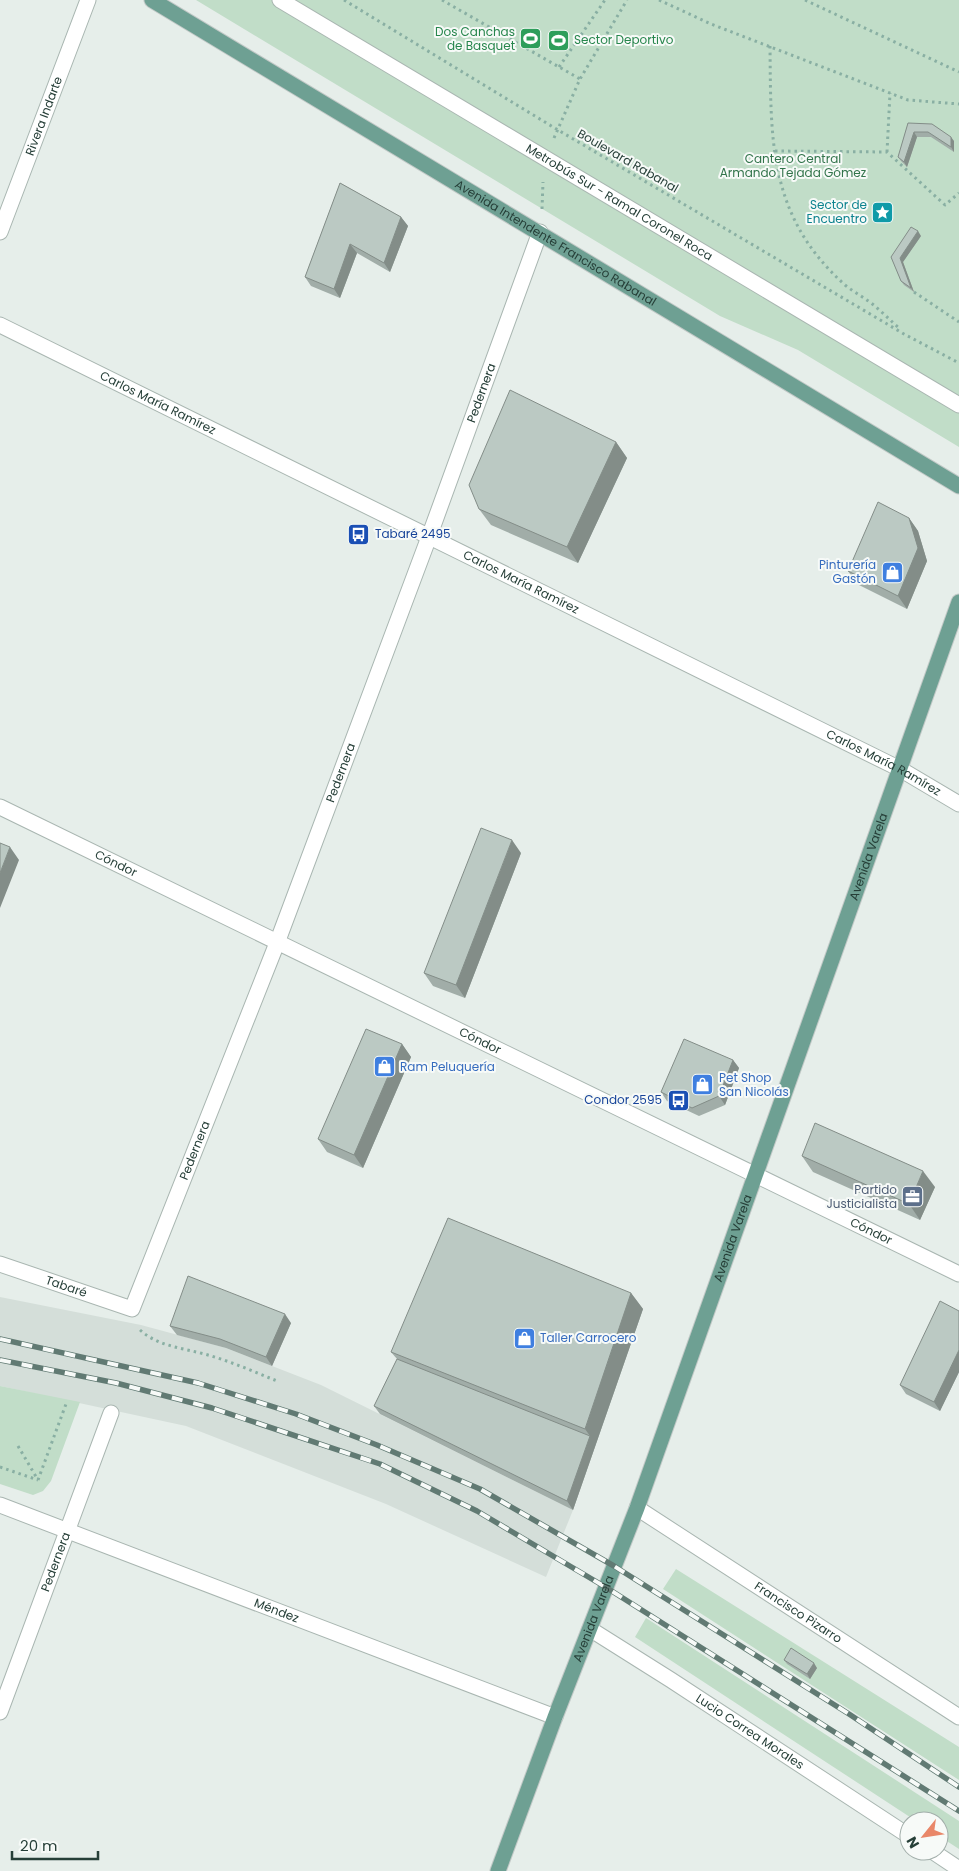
<svg xmlns="http://www.w3.org/2000/svg" width="959" height="1871" font-family="Poppins,sans-serif">
	<style>
		.built { fill: #d4ded9 }
		.green { fill: #c1ddc8 }
		.lines { fill: none; stroke-linecap: round; stroke-linejoin: round }
		.minor-casing { stroke: #a9b6b1; stroke-width: 17 }
		.major-casing { stroke: #c2c9c7; stroke-width: 17 }
		.path { stroke: #89afa3; stroke-width: 3; stroke-dasharray: 2.5 4; stroke-linecap: butt }
		.minor { stroke: #fff; stroke-width: 15 }
		.major { stroke: #6ea093; stroke-width: 15 }
		.rail-casing { stroke: #617a73; stroke-width: 5.5 }
		.rail { stroke: #f7faf8; stroke-width: 4; stroke-dasharray: 11; stroke-linecap: butt }
		.wall { fill: #a1ada8 }
		.shaded-wall { fill: #838d88 }
		.building { fill: #bbc9c3; stroke: #838d88 }
		.labels { text-anchor: middle; stroke-width: 4; stroke-linejoin: round; paint-order: stroke }
		.leisure-label { font-size: 12px; fill: #27864d; stroke: #f7faf8; text-anchor: end }
		.street-label { font-size: 12px; fill: #263f38; stroke: #f7faf8 }
		.park-label { font-size: 12px; fill: #32744b; stroke: #f7faf8 }
		.culture-label { font-size: 12px; fill: #0d838f; stroke: #f7faf8; text-anchor: end }
		.transit-label { font-size: 12px; fill: #164399; stroke: #f7faf8; text-anchor: start }
		.shop-label { font-size: 12px; fill: #366cbe; stroke: #f7faf8; text-anchor: start }
		.service-label { font-size: 12px; fill: #4e5e75; stroke: #f7faf8; text-anchor: end }
	</style>
	<rect width="100%" height="100%" fill="#e6eeea"/>
	<path class="built" d="M0 1297 141 1325 226 1348 321 1385 573 1510 546 1577 386 1504 186 1426 0 1386Z"/>
	<path class="green" d="M196 0H959V447L798 350 720 316Z
		M0 1386 80 1402 51 1481 43 1491 33 1495 0 1484Z
		M676 1569 959 1747V1780L663 1589Z
		M646 1618 959 1821V1849L939 1836V1821H916L635 1637Z"/>
	<g class="lines">
		<defs>
			<g id="minor">
				<path id="s1" d="M280 0 959 405"/>
				<path id="s2" d="M0 232 88 0"/>
				<path id="s3" d="M0 325 900 769 959 804"/>
				<path id="s4" d="M0 807 959 1274"/>
				<path id="s5" d="M0 1264 132 1309 277 943 429 537 540 232"/>
				<path id="s6" d="M0 1505 555 1717"/>
				<path id="s7" d="M637 1508 959 1717"/>
				<path id="s8" d="M590 1629 671 1680 909 1836"/>
				<path id="s9" d="M0 1712 111 1413"/>
				<path d="M932 1851 959 1869"/>
			</g>
			<g id="major">
				<path id="s10" d="M152 0 959 486"/>
				<path id="s11" d="M498 1871 555 1717 637 1508 959 602"/>
			</g>
		</defs>
		<use href="#minor" class="minor-casing"/>
		<use href="#major" class="major-casing"/>
		<path class="path" d="M344 0 558 130 904 334 959 363
			M442 0 580 79
			M659 0 711 24 908 100 959 104
			M805 0 959 72
			M770 46C771 141 768 216 845 285 855 293 867 299 876 307 884 314 891 321 899 328
			M559 67 605 0
			M554 138 580 79 627 0
			M775 151 887 152 945 205 959 193
			M887 152 890 93
			M542 209 543 182
			M914 292 959 322
			M140 1330C159 1347 184 1348 208 1355 232 1362 255 1372 277 1381
			M18 1446 38 1480
			M0 1467 38 1480
			M38 1480 66 1404"/>
		<use href="#minor" class="minor"/>
		<use href="#major" class="major"/>
		<defs>
			<path id="rail" d="M0 1339 198 1383 296 1414 377 1445 480 1489 614 1566 849 1714 959 1787
				M0 1360 116 1383 212 1408 380 1464 477 1511 607 1588 959 1811"/>
		</defs>
		<use href="#rail" class="rail-casing"/>
		<use href="#rail" class="rail"/>
	</g>
	<path class="wall" d="M908 123 954 141V152L931 137H917L907 167 901 161 898 157Z
		M340 183 401 217 408 226 390 272 357 253 340 298 311 286 305 277Z
		M921 236 903 262 914 292 904 285 901 281 891 257Z
		M616 442 627 458 578 563 491 525 479 509Z
		M909 518 918 531 927 561 907 609 857 584 848 571Z
		M521 853 465 998 433 986 424 973Z
		M402 1044 411 1057 363 1168 327 1152 318 1139Z
		M733 1060 739 1068 725 1105 699 1116 667 1101 661 1092Z
		M802 1156 935 1187 920 1220 813 1172Z
		M631 1293 643 1309 573 1510 380 1414 374 1406 397 1359 391 1352Z
		M959 1311V1372L940 1411 906 1394 900 1385Z
		M291 1323 272 1366 226 1348 177 1335 170 1326Z
		M784 1660 817 1668 810 1679 787 1664Z"/>
	<path class="shaded-wall" d="M914 132 917 137 907 167 904 162Z
		M951 137 954 141V152L951 147Z
		M401 217 408 226 390 272 384 263Z
		M918 231 921 236 903 262 914 292 911 288 900 258Z
		M350 244 357 253 340 298 334 289Z
		M616 442 627 458 578 563 567 547Z
		M909 518 918 531 927 561 907 609 898 596Z
		M512 840 521 853 465 998 456 985Z
		M10 847 19 860 0 908V873Z
		M402 1044 411 1057 363 1168 354 1155Z
		M733 1060 739 1068 725 1105 719 1096Z
		M923 1171 935 1187 920 1220 909 1204Z
		M631 1293 643 1309 573 1510 567 1501 590 1436 585 1429Z
		M285 1314 291 1323 272 1366 266 1357Z
		M959 1350V1372L940 1411 934 1402Z
		M814 1663 817 1668 810 1679 807 1674Z"/>
	<path class="building" d="M908 123 932 124 951 137V147L928 132H914L904 162 898 157Z
		M340 183 401 217 384 263 350 244 334 289 305 277Z
		M911 227 918 231 900 258 911 288 901 281 891 257Z
		M510 390 616 442 567 547 479 509 469 485Z
		M878 502 909 518 918 548 898 596 848 571Z
		M481 828 512 840 456 985 424 973Z
		M0 843 10 847 0 873Z
		M366 1029 402 1044 354 1155 318 1139Z
		M684 1039 733 1060 719 1096 692 1108 661 1092Z
		M815 1123 923 1171 909 1204 802 1156Z
		M448 1218 631 1293 585 1429 391 1352Z
		M188 1276 285 1314 266 1357 220 1339 170 1326Z
		M940 1301 959 1311V1350L934 1402 900 1385Z
		M397 1359 590 1436 567 1501 374 1406Z
		M791 1648 814 1663 807 1674 784 1660Z"/>
	<defs>
		<symbol id="stadium-square" viewBox="-11 -11 22 22"><rect x="-9" y="-9" width="18" height="18" rx="4" fill="#2e9e5b" stroke="#f7faf8"/><path d="M0-5a6.5 5 0 1 0 0 10a6.5 5 0 1 0 0-10ZM-3.5-1.8h7v3.6h-7Z" fill="#fff"/></symbol>
		<symbol id="sight-square" viewBox="-11 -11 22 22"><rect x="-9" y="-9" width="18" height="18" rx="4" fill="#0f9aa8" stroke="#f7faf8"/><path d="M0-6L1.8-2.2L6-1.7L2.9 1.2L3.7 5.4L0 3.3L-3.7 5.4L-2.9 1.2L-6-1.7L-1.8-2.2Z" fill="#fff"/></symbol>
		<symbol id="bus-square" viewBox="-11 -11 22 22"><rect x="-9" y="-9" width="18" height="18" rx="4" fill="#1a4fb4" stroke="#f7faf8"/><path d="M-5-6H5V4H4V6H2V4H-2V6H-4V4H-5ZM-3.5-4V0h7V-4ZM-3.5 1.2v1.5H-2V1.2ZM2 1.2v1.5H3.5V1.2Z" fill="#fff"/></symbol>
		<symbol id="shop-square" viewBox="-11 -11 22 22"><rect x="-9" y="-9" width="18" height="18" rx="4" fill="#3f7fe0" stroke="#f7faf8"/><path d="M-5-2.5h2.3a2.7 3.5 0 0 1 5.4 0H5L5.5 6h-11ZM-1.5-2.5h3a1.5 2.3 0 0 0-3 0Z" fill="#fff"/></symbol>
		<symbol id="office-square" viewBox="-11 -11 22 22"><rect x="-9" y="-9" width="18" height="18" rx="4" fill="#5c6f8a" stroke="#f7faf8"/><path d="M-6-3h4V-5.5h4V-3h4V5H-6ZM-1-4.5V-3h2v-1.5ZM-6 0V1H6V0Z" fill="#fff"/></symbol>
	</defs>
	<g fill-rule="evenodd">
		<use href="#stadium-square" x="518" y="26" width="25" height="25"/>
		<use href="#stadium-square" x="546" y="28" width="25" height="25"/>
		<use href="#sight-square" x="870" y="200" width="25" height="25"/>
		<use href="#bus-square" x="346" y="522" width="25" height="25"/>
		<use href="#shop-square" x="880" y="560" width="25" height="25"/>
		<use href="#shop-square" x="372" y="1054" width="25" height="25"/>
		<use href="#shop-square" x="690" y="1072" width="25" height="25"/>
		<use href="#bus-square" x="666" y="1088" width="25" height="25"/>
		<use href="#office-square" x="900" y="1184" width="25" height="25"/>
		<use href="#shop-square" x="512" y="1326" width="25" height="25"/>
	</g>
	<g class="labels">
		<g class="leisure-label">
			<text x="515" y="36">Dos Canchas<tspan x="515" dy="14">de Basquet</tspan></text>
			<text x="574" y="44" text-anchor="start">Sector Deportivo</text>
		</g>
		<g class="street-label">
			<text dy="4" stroke="none"><textPath href="#s2" startOffset="124">Rivera Indarte</textPath></text>
			<text transform="translate(628 161) rotate(30)" y="4">Boulevard Rabanal</text>
			<text dy="4" stroke="none"><textPath href="#s1" startOffset="395">Metrobús Sur - Ramal Coronel Roca</textPath></text>
			<text dy="4" stroke="none"><textPath href="#s10" startOffset="471">Avenida Intendente Francisco Rabanal</textPath></text>
			<text dy="4" stroke="none"><textPath href="#s5" startOffset="1120">Pedernera</textPath></text>
			<text dy="4" stroke="none"><textPath href="#s3" startOffset="176">Carlos María Ramírez</textPath></text>
			<text dy="4" stroke="none"><textPath href="#s3" startOffset="581">Carlos María Ramírez</textPath></text>
			<text dy="4" stroke="none"><textPath href="#s3" startOffset="986">Carlos María Ramírez</textPath></text>
			<text dy="4" stroke="none"><textPath href="#s5" startOffset="715">Pedernera</textPath></text>
			<text dy="4" stroke="none"><textPath href="#s11" startOffset="1080">Avenida Varela</textPath></text>
			<text dy="4" stroke="none"><textPath href="#s4" startOffset="129">Cóndor</textPath></text>
			<text dy="4" stroke="none"><textPath href="#s4" startOffset="534">Cóndor</textPath></text>
			<text dy="4" stroke="none"><textPath href="#s5" startOffset="310">Pedernera</textPath></text>
			<text dy="4" stroke="none"><textPath href="#s4" startOffset="969">Cóndor</textPath></text>
			<text dy="4" stroke="none"><textPath href="#s11" startOffset="675">Avenida Varela</textPath></text>
			<text dy="4" stroke="none"><textPath href="#s5" startOffset="70">Tabaré</textPath></text>
			<text dy="4" stroke="none"><textPath href="#s9" startOffset="160">Pedernera</textPath></text>
			<text dy="4" stroke="none"><textPath href="#s6" startOffset="296">Méndez</textPath></text>
			<text dy="4" stroke="none"><textPath href="#s7" startOffset="192">Francisco Pizarro</textPath></text>
			<text dy="4" stroke="none"><textPath href="#s11" startOffset="270">Avenida Varela</textPath></text>
			<text dy="4" stroke="none"><textPath href="#s8" startOffset="190">Lucio Correa Morales</textPath></text>
		</g>
		<g class="park-label">
			<text x="793" y="163">Cantero Central<tspan x="793" dy="14">Armando Tejada Gómez</tspan></text>
		</g>
		<g class="culture-label">
			<text x="867" y="209">Sector de<tspan x="867" dy="14">Encuentro</tspan></text>
		</g>
		<g class="transit-label">
			<text x="375" y="538">Tabaré 2495</text>
			<text x="662" y="1104" text-anchor="end">Condor 2595</text>
		</g>
		<g class="shop-label">
			<text x="876" y="569" text-anchor="end">Pinturería<tspan x="876" dy="14">Gastón</tspan></text>
			<text x="400" y="1071">Ram Peluquería</text>
			<text x="719" y="1082">Pet Shop<tspan x="719" dy="14">San Nicolás</tspan></text>
			<text x="540" y="1342">Taller Carrocero</text>
		</g>
		<g class="service-label">
			<text x="897" y="1194">Partido<tspan x="897" dy="14">Justicialista</tspan></text>
		</g>
	</g>
	<g transform="translate(924 1836) rotate(240)"><circle r="24" fill="#f7faf8" stroke="#a3afab"/>
	<path d="M0-4L9 19L0 12L-9 19Z" fill="#e98769"/>
	<text y="-8" font-size="14" font-weight="bold" text-anchor="middle" fill="#263f38">N</text>
	</g>
	<path d="M12 1851v8h86v-8" fill="none" stroke="#263f38" stroke-width="2.5"/>
	<text x="20" y="1851" font-size="15" fill="#263f38" stroke="#f7faf8" stroke-width="4" paint-order="stroke">20 m</text>
</svg>
